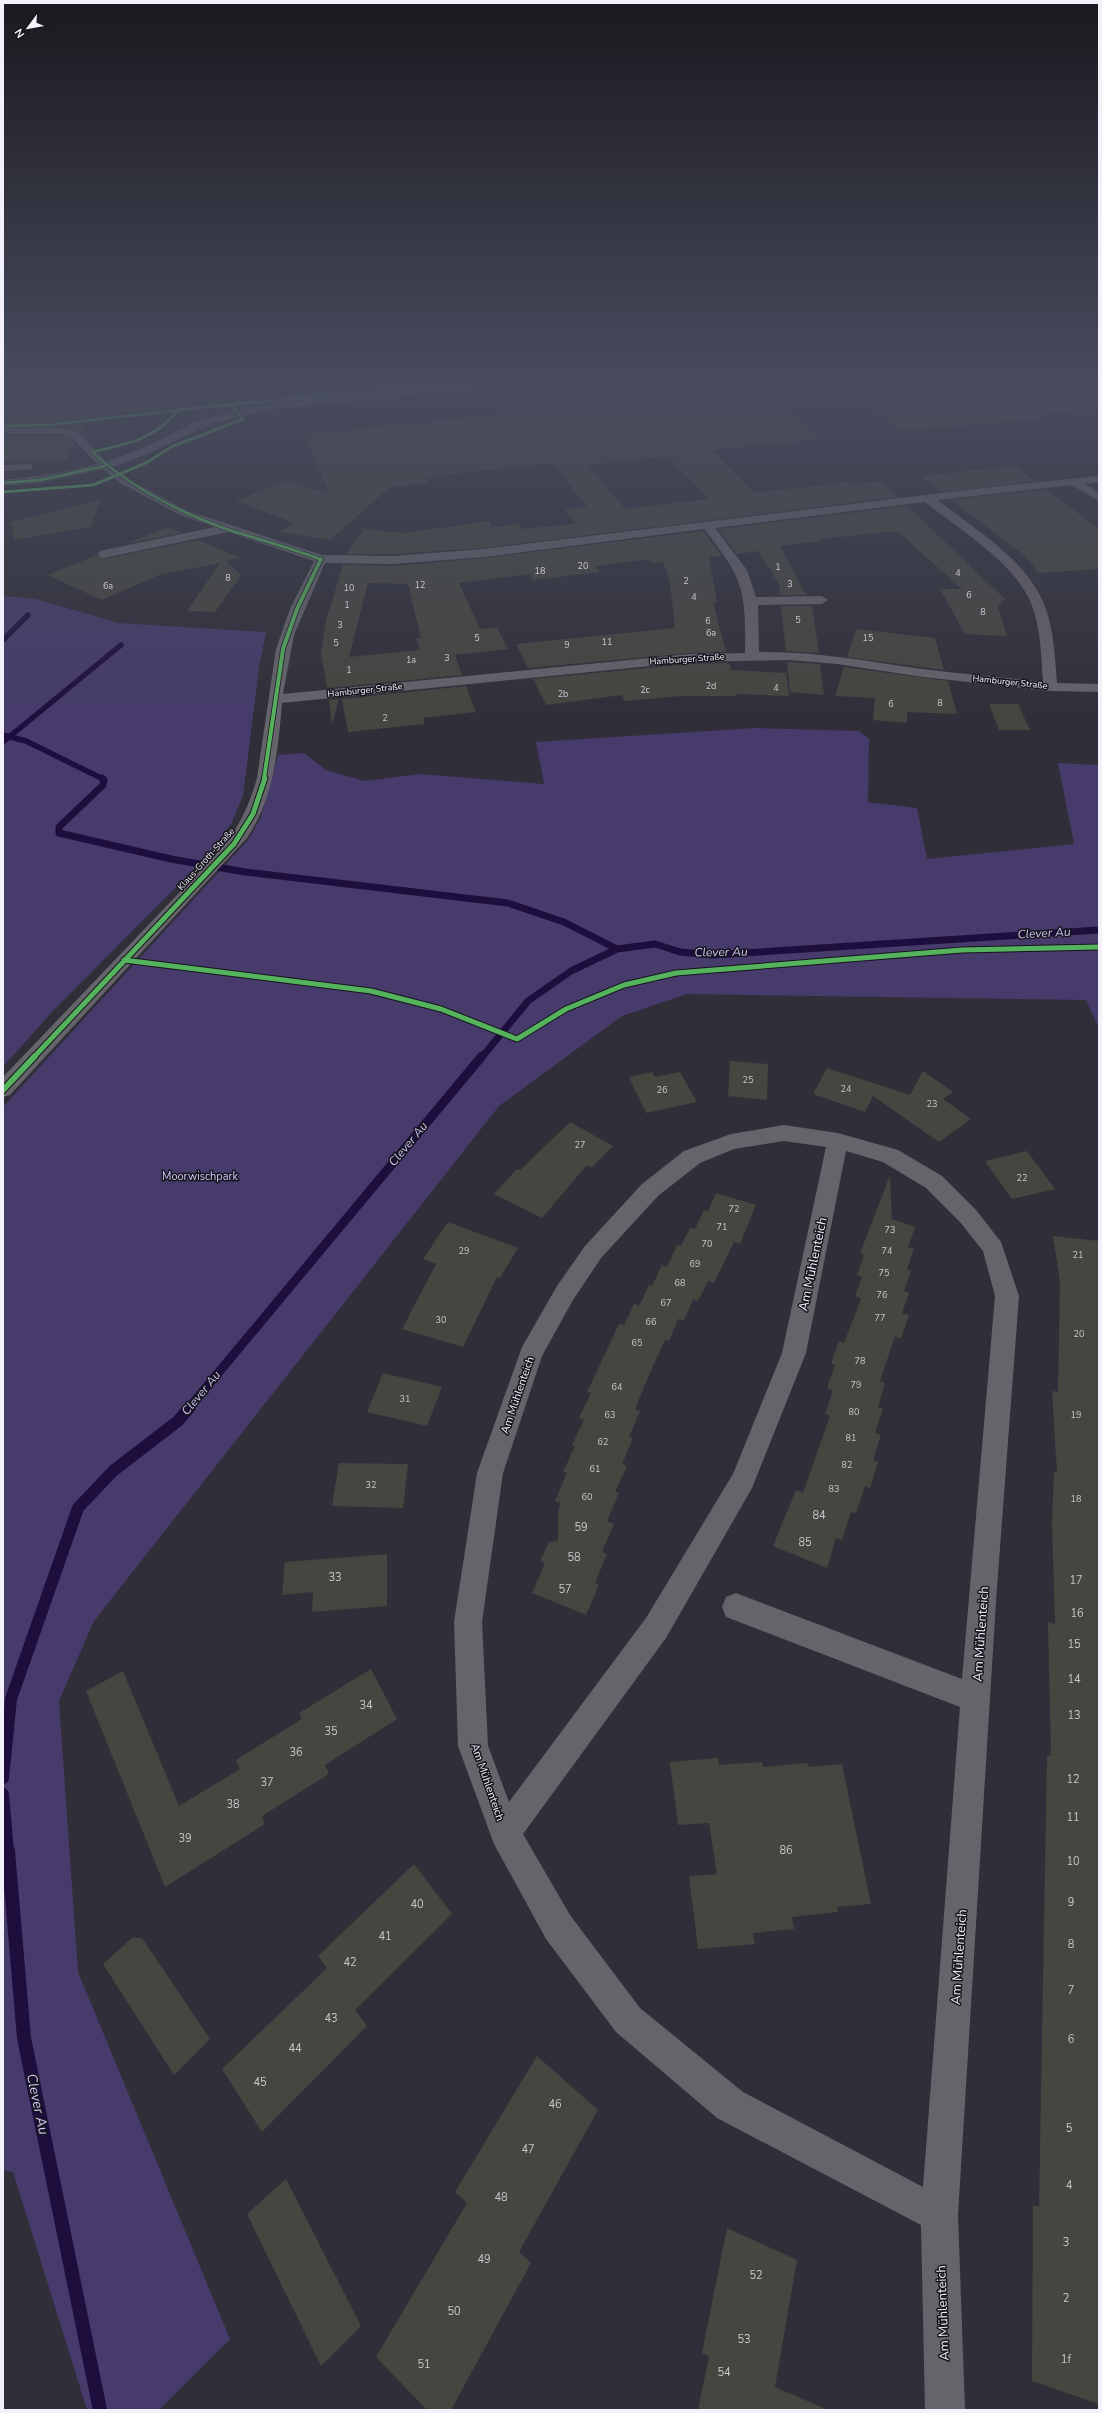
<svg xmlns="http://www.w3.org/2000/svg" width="1102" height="2413" font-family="'Nunito Sans',sans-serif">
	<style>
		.green { fill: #463b6b }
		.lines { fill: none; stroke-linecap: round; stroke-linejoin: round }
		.stream-far4 { stroke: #1e0e3d; stroke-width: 5.5 }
		.stream-far3 { stroke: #1e0e3d; stroke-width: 7 }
		.stream-far2 { stroke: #1e0e3d; stroke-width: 9 }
		.stream-far1 { stroke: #1e0e3d; stroke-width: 12 }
		.stream { stroke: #1e0e3d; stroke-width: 14 }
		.building { fill: #45463f; fill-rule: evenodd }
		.minor { fill: #66646b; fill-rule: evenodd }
		.major { fill: #676571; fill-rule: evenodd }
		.cycleway-far3-casing { stroke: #16151c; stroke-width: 4 }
		.cycleway-far2-casing { stroke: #16151c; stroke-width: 5.5 }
		.cycleway-far1-casing { stroke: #16151c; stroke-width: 7 }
		.cycleway-casing { stroke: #16151c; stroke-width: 8 }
		.cycleway-far3 { stroke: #56b35d; stroke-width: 3 }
		.cycleway-far2 { stroke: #56b35d; stroke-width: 4 }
		.cycleway-far1 { stroke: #56b35d; stroke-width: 5 }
		.cycleway { stroke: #56b35d; stroke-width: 6 }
		.labels { text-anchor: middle; stroke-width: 3; stroke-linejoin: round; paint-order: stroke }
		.number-label { font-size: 9px; fill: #c8c6cd }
		.far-street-label { font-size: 9px; fill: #f3f1fc; stroke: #16151c }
		.park-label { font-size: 11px; fill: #d1c8fc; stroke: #16151c }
		.street-label { font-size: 11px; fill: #f3f1fc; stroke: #16151c }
		.near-number-label { font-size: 11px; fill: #c8c6cd }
		.water-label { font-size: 12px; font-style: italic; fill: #cdc4f8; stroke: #16151c }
		.near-street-label { font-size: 13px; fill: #f3f1fc; stroke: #16151c }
		.near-water-label { font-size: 14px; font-style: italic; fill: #cdc4f8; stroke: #16151c }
	</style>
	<rect width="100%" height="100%" fill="#302e38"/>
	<path class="green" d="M3 596 36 599 118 623 266 632 259 667 243 796 231 824 208 855 52 1012 3 1067Z
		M755 728 859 731 869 739 868 802 917 808 927 859 1074 844 1058 763 1099 765V1028L1086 1000 687 994 622 1016 499 1106 94 1621 59 1701 78 1972 230 2339 159 2410H87L13 2172 3 2171V1107L248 840 260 819 278 755 304 753 326 770 364 781 420 774 544 784 536 742Z"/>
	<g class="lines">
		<path class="stream-far4" d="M3 640 28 615
			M3 735 26 741 103 779
			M3 742 121 645"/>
		<path class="stream-far3" d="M102 778 104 780 103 785 59 827V833L171 859 245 872 508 903 564 922 617 949
			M482 1057 528 1001 571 971 617 949 655 944 680 952 712 955 1099 930"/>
		<path class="stream-far2" d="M189 1408 482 1056"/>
		<path class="stream-far1" d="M3 1778 11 1699 78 1508 113 1471 178 1421 190 1407
			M3 1794 8 1852"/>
		<path class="stream" d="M8 1851 24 2038 100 2410"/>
	</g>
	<path class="building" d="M3 386H148L151 410 91 415 81 433 63 426H3L6 418H3Z
		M895 386H1099V408L1040 414 1046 418 901 431 851 390Z
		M750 387 761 397 768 396 820 439 712 450 754 493 848 482 851 485 881 481 898 497 484 548 393 554H346L364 529 404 533 489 521 492 527 518 524 521 529 576 524 565 509 587 507 553 463 425 477 429 483 390 487 330 540 279 532 294 523 236 501 288 480 330 495 304 434 606 405 604 402ZM668 456 708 499 625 509 588 465Z
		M3 436H63L69 437 75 443 66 460 3 461Z
		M1004 467H1016L1035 481 941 492 921 476Z
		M1046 489 1099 529V569L1039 573 1025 556 952 500Z
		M100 500 91 527 14 540 11 522Z
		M907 506 1005 599 998 607 1007 636 965 634 940 589H962L897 531 820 539 822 541 780 546 806 595H780L779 584 758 551 737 554 718 529Z
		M168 527 181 533 125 544Z
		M703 531 722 556 709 557 717 603H713L726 652 690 653 528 668 516 644 675 628 670 582 663 562 652 563 649 559 595 566 600 572 533 580 530 574 459 583 480 629 497 627 508 649 455 655 462 675 327 688 321 653 326 620 343 565 393 566 484 558ZM368 583 408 584 421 638H416L420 650 349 657Z
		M198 540 241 558 226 561 241 575 215 612 187 611 220 563 159 575 102 600 47 575 97 555 104 559Z
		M781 606H812L819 653 786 651Z
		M856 629 935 638 944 670 847 657Z
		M787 662 820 664 824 695 790 692Z
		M729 663 731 670 786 673 789 696 735 694 736 696H682L625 701 622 695 546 705 533 679 690 664Z
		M844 667 948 681 957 714 907 712V723L873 720 875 698 835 696Z
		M466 686 476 712 423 718 425 724 348 732 342 699Z
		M339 699 332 724 329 700Z
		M989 704H1018L1030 730H999Z
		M730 1061 768 1064 767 1100 728 1096Z
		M827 1068 910 1095 923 1071 953 1092 943 1099 971 1119 939 1142 873 1096 865 1112 813 1094Z
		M652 1072 655 1077 680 1072 697 1102 646 1113 629 1077Z
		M570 1122 613 1146 591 1168 587 1165 542 1218 494 1194 517 1169 520 1170Z
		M1027 1151 1055 1189 1012 1199 985 1161Z
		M890 1175 892 1219 915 1227 908 1247 914 1249 907 1269 911 1271 904 1291 909 1293 902 1313 909 1315 901 1339 895 1336 880 1381 885 1383 878 1407 883 1409 875 1433 881 1435 873 1460 878 1462 870 1488 865 1486 856 1513 851 1512 842 1540 836 1538 827 1568 773 1546 796 1490 803 1493 830 1416 825 1414 833 1391 827 1388 835 1365 831 1363 839 1341 844 1343 861 1299 855 1296 862 1277 857 1275 864 1255 860 1253Z
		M716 1193 756 1205 740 1244 734 1242 714 1283 708 1281 698 1301 693 1300 684 1321 678 1319 669 1341 665 1340 646 1382 635 1409 640 1411 629 1437 633 1438 622 1464 627 1466 615 1492 619 1493 607 1521 614 1524 602 1552 607 1554 595 1583 599 1585 586 1615 532 1593 545 1563 540 1561 549 1542 558 1541V1511L561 1503 555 1501 567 1473 563 1472 575 1446 572 1445 584 1420 579 1418 591 1393 587 1392 619 1324 624 1325 634 1304 639 1306 649 1285 652 1286 662 1265 667 1267 677 1245 681 1246 690 1228 695 1229 704 1210 708 1211Z
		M448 1222 518 1248 500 1278 497 1277 463 1347 402 1329 436 1264 423 1259Z
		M1053 1236 1099 1241V2404L1032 2381 1033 2205 1039 2207 1047 1755 1051 1756 1048 1622 1055 1624 1052 1523 1054 1472 1057 1473 1052 1391 1058 1392 1060 1282Z
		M383 1373 442 1387 427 1426 367 1412Z
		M339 1463 408 1464 403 1508 332 1506Z
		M387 1554V1606L312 1612 313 1592 282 1595 285 1562Z
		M371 1669 397 1719 325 1765 329 1774 262 1816 265 1824 165 1887 86 1691 123 1671 179 1806 240 1769 236 1760 302 1719 299 1713Z
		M718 1758 719 1765 762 1762 763 1767 808 1763V1767L842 1764 871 1904 837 1907 838 1912 792 1917 794 1929 753 1933 755 1944 698 1949 689 1876 717 1874 709 1823 678 1825 670 1762Z
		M414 1864 452 1914 355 2010 367 2026 262 2132 222 2069 327 1968 318 1956Z
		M132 1938H142L210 2039 174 2075 103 1964Z
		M537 2056 598 2110 519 2252 531 2263 451 2410H427L376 2357 467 2203 455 2192Z
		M286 2179 361 2326 321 2366 247 2214Z
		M727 2228 797 2260 775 2387 828 2410H698L709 2356 702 2353Z"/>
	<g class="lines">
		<path class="minor" d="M3 428H63L78 432 109 464 130 480 188 511 322 555 393 556 484 549 991 487 1099 476V482L1085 484 1099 493V501L1072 485 938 500C974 529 1026 559 1044 604 1054 629 1055 657 1057 683L1099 684V692L1050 691 923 677 837 664 789 660 690 662 282 703C278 750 274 798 247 838L10 1095 3 1097V1077L220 850C239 828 249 806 257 778L276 649 290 609 314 561 228 532 104 558 100 557 98 554 100 551 215 527 180 515 122 484 101 468 70 436 63 434H3ZM925 502C959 529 1014 562 1031 603 1041 627 1041 656 1043 682 1002 677 962 674 922 669 867 661 814 651 759 652L758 605 822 604 828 600 822 596 756 597 747 570 715 528ZM704 529C744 579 746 590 745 653L690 654 283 694 294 635 325 563 393 564 484 557Z
			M28 464 32 465V469L3 471V465Z
			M784 1125 838 1133 898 1150 942 1176 976 1210 1001 1242 1019 1296 996 1601 958 2215 965 2410H925L921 2225 717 2118 616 2032 546 1939 494 1844 458 1746 454 1622 477 1473 522 1347 557 1286 585 1246 642 1184 684 1151 731 1134ZM784 1141 826 1147 782 1353 733 1474 646 1618 509 1802 488 1746 482 1622 503 1473 542 1356 573 1300 601 1258 658 1196 700 1163 734 1149ZM846 1151 883 1162 926 1188 960 1222 983 1251 995 1296 962 1679 736 1593 726 1597 722 1607 726 1617 960 1707 923 2187 743 2092 640 2008 570 1915 523 1834 666 1638 752 1488 806 1353Z"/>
		<path class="major" d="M451 386H488L483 389 271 409 211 424 145 455 109 468 40 483 3 486V480C49 476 93 468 136 451 159 442 181 427 205 419 284 396 369 394 451 386Z"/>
		<defs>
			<path id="cycleway-far3" d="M177 411C156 439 124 445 92 452 133 489 180 513 232 531 245 535 316 556 321 560
				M3 426 48 425 205 407 436 386
				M3 483 40 480 105 466
				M3 492 93 485 146 463 171 447 243 419 231 405"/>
			<path id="cycleway-far2" d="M264 779 283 649 297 609 321 559"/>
			<path id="cycleway-far1" d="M124 960 371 991 441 1009 517 1039 566 1009 624 985 676 973 962 950 1099 947
				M34 1057 234 844 253 814 265 778"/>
			<path id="cycleway" d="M3 1090 35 1056"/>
		</defs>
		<use href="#cycleway-far3" class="cycleway-far3-casing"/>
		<use href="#cycleway-far2" class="cycleway-far2-casing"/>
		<use href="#cycleway-far1" class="cycleway-far1-casing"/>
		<use href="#cycleway" class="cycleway-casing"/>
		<use href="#cycleway-far3" class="cycleway-far3"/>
		<use href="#cycleway-far2" class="cycleway-far2"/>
		<use href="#cycleway-far1" class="cycleway-far1"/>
		<use href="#cycleway" class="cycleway"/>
	</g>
	<linearGradient id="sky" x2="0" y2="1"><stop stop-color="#1a191f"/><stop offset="0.53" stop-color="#484c5e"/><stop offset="1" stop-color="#484c5e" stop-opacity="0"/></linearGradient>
	<rect width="1102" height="724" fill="url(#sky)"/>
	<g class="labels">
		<g class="number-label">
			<text x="583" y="569">20</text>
			<text x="778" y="570">1</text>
			<text x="540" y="574">18</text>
			<text x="958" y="576">4</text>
			<text x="228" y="581">8</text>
			<text x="686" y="584">2</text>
			<text x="790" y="587">3</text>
			<text x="420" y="588">12</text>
			<text x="108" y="589">6a</text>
			<text x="349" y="591">10</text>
			<text x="969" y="598">6</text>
			<text x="694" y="600">4</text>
			<text x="347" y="608">1</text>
			<text x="983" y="615">8</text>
			<text x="798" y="623">5</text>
			<text x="708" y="624">6</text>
			<text x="340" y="628">3</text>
			<text x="711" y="636">6a</text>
			<text x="477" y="641">5</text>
			<text x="868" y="641">15</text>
			<text x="607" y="645">11</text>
			<text x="336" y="646">5</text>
			<text x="567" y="648">9</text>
			<text x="447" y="661">3</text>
			<text x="411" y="663">1a</text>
			<text x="349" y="673">1</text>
			<text x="711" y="689">2d</text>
			<text x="776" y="691">4</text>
			<text x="645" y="693">2c</text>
			<text x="563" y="697">2b</text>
			<text x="940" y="706">8</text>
			<text x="891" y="707">6</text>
			<text x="385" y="721">2</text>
			<text x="748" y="1083">25</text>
			<text x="846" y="1092">24</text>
			<text x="662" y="1093">26</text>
			<text x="932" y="1107">23</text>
			<text x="580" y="1148">27</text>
			<text x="1022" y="1181">22</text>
			<text x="734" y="1212">72</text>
			<text x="722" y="1230">71</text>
			<text x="890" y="1233">73</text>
			<text x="707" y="1247">70</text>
			<text x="464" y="1254">29</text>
			<text x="887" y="1254">74</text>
			<text x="1078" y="1258">21</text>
			<text x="695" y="1267">69</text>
			<text x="884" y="1276">75</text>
			<text x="680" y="1286">68</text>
			<text x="882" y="1298">76</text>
			<text x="666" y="1306">67</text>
			<text x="880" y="1321">77</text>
			<text x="441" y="1323">30</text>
			<text x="651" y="1325">66</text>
			<text x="1079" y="1337">20</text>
			<text x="637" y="1346">65</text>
			<text x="860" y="1364">78</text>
			<text x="856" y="1388">79</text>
			<text x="617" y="1390">64</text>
			<text x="405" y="1402">31</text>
			<text x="854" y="1415">80</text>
			<text x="610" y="1418">63</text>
			<text x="1076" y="1418">19</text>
			<text x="851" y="1441">81</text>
			<text x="603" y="1445">62</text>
			<text x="847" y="1468">82</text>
			<text x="595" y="1472">61</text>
			<text x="371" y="1488">32</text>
			<text x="834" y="1492">83</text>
			<text x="587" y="1500">60</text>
			<text x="1076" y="1502">18</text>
		</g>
		<g class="far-street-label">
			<text transform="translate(687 659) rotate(-4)" y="3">Hamburger Straße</text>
			<text transform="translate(1010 682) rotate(6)" y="3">Hamburger Straße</text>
			<text transform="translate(365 690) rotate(-6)" y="3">Hamburger Straße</text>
			<text transform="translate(206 859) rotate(-48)" y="3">Klaus-Groth-Straße</text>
		</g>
		<g class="park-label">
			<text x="200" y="1180">Moorwischpark</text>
		</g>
		<g class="street-label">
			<text transform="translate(517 1395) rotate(-71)" y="4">Am Mühlenteich</text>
			<text transform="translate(488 1782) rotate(71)" y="4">Am Mühlenteich</text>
		</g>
		<g class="near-number-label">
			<text x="819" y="1519">84</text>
			<text x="581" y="1531">59</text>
			<text x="805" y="1546">85</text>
			<text x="574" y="1561">58</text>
			<text x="335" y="1581">33</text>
			<text x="1076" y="1584">17</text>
			<text x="565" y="1593">57</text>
			<text x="1077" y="1617">16</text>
			<text x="1074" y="1648">15</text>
			<text x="1074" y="1683">14</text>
			<text x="366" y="1709">34</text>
			<text x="1074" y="1719">13</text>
			<text x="331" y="1735">35</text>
			<text x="296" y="1756">36</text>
			<text x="1073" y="1783">12</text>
			<text x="267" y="1786">37</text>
			<text x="233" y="1808">38</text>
			<text x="1073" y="1821">11</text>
			<text x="185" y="1842">39</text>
			<text x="786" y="1854">86</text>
			<text x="1073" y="1865">10</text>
			<text x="1071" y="1906">9</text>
			<text x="417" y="1908">40</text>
			<text x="385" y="1940">41</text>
			<text x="1071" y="1948">8</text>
			<text x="350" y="1966">42</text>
			<text x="1071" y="1994">7</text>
			<text x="331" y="2022">43</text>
			<text x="1071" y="2043">6</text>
			<text x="295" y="2052">44</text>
			<text x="260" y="2086">45</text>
			<text x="555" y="2108">46</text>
			<text x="1069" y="2132">5</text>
			<text x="528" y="2153">47</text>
			<text x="1069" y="2189">4</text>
			<text x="501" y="2201">48</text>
			<text x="1066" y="2246">3</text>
			<text x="484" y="2263">49</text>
			<text x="756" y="2279">52</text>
			<text x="1066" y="2302">2</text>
			<text x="454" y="2315">50</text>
			<text x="744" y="2343">53</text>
			<text x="1066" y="2363">1f</text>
			<text x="424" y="2368">51</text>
			<text x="724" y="2376">54</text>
		</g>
		<g class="water-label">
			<text transform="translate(1044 933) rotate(-3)" y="4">Clever Au</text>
			<text transform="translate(721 952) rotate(-1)" y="4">Clever Au</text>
			<text transform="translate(408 1144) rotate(-50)" y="4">Clever Au</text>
			<text transform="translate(201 1393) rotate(-50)" y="4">Clever Au</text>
		</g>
		<g class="near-street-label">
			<text transform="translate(812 1264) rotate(-78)" y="5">Am Mühlenteich</text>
			<text transform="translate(980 1634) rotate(-86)" y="5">Am Mühlenteich</text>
			<text transform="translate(958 1957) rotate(-86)" y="5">Am Mühlenteich</text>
			<text transform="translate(942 2313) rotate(-92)" y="5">Am Mühlenteich</text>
		</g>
		<g class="near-water-label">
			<text transform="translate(38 2104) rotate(78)" y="5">Clever Au</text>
		</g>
	</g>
	<rect width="1102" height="2413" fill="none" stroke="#f3f1fc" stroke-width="8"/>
	<g transform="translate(28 28) rotate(238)" stroke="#16151c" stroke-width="3" paint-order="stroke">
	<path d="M0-3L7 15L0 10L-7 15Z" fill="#f3f1fc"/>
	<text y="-6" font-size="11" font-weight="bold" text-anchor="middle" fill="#f3f1fc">N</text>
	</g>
</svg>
